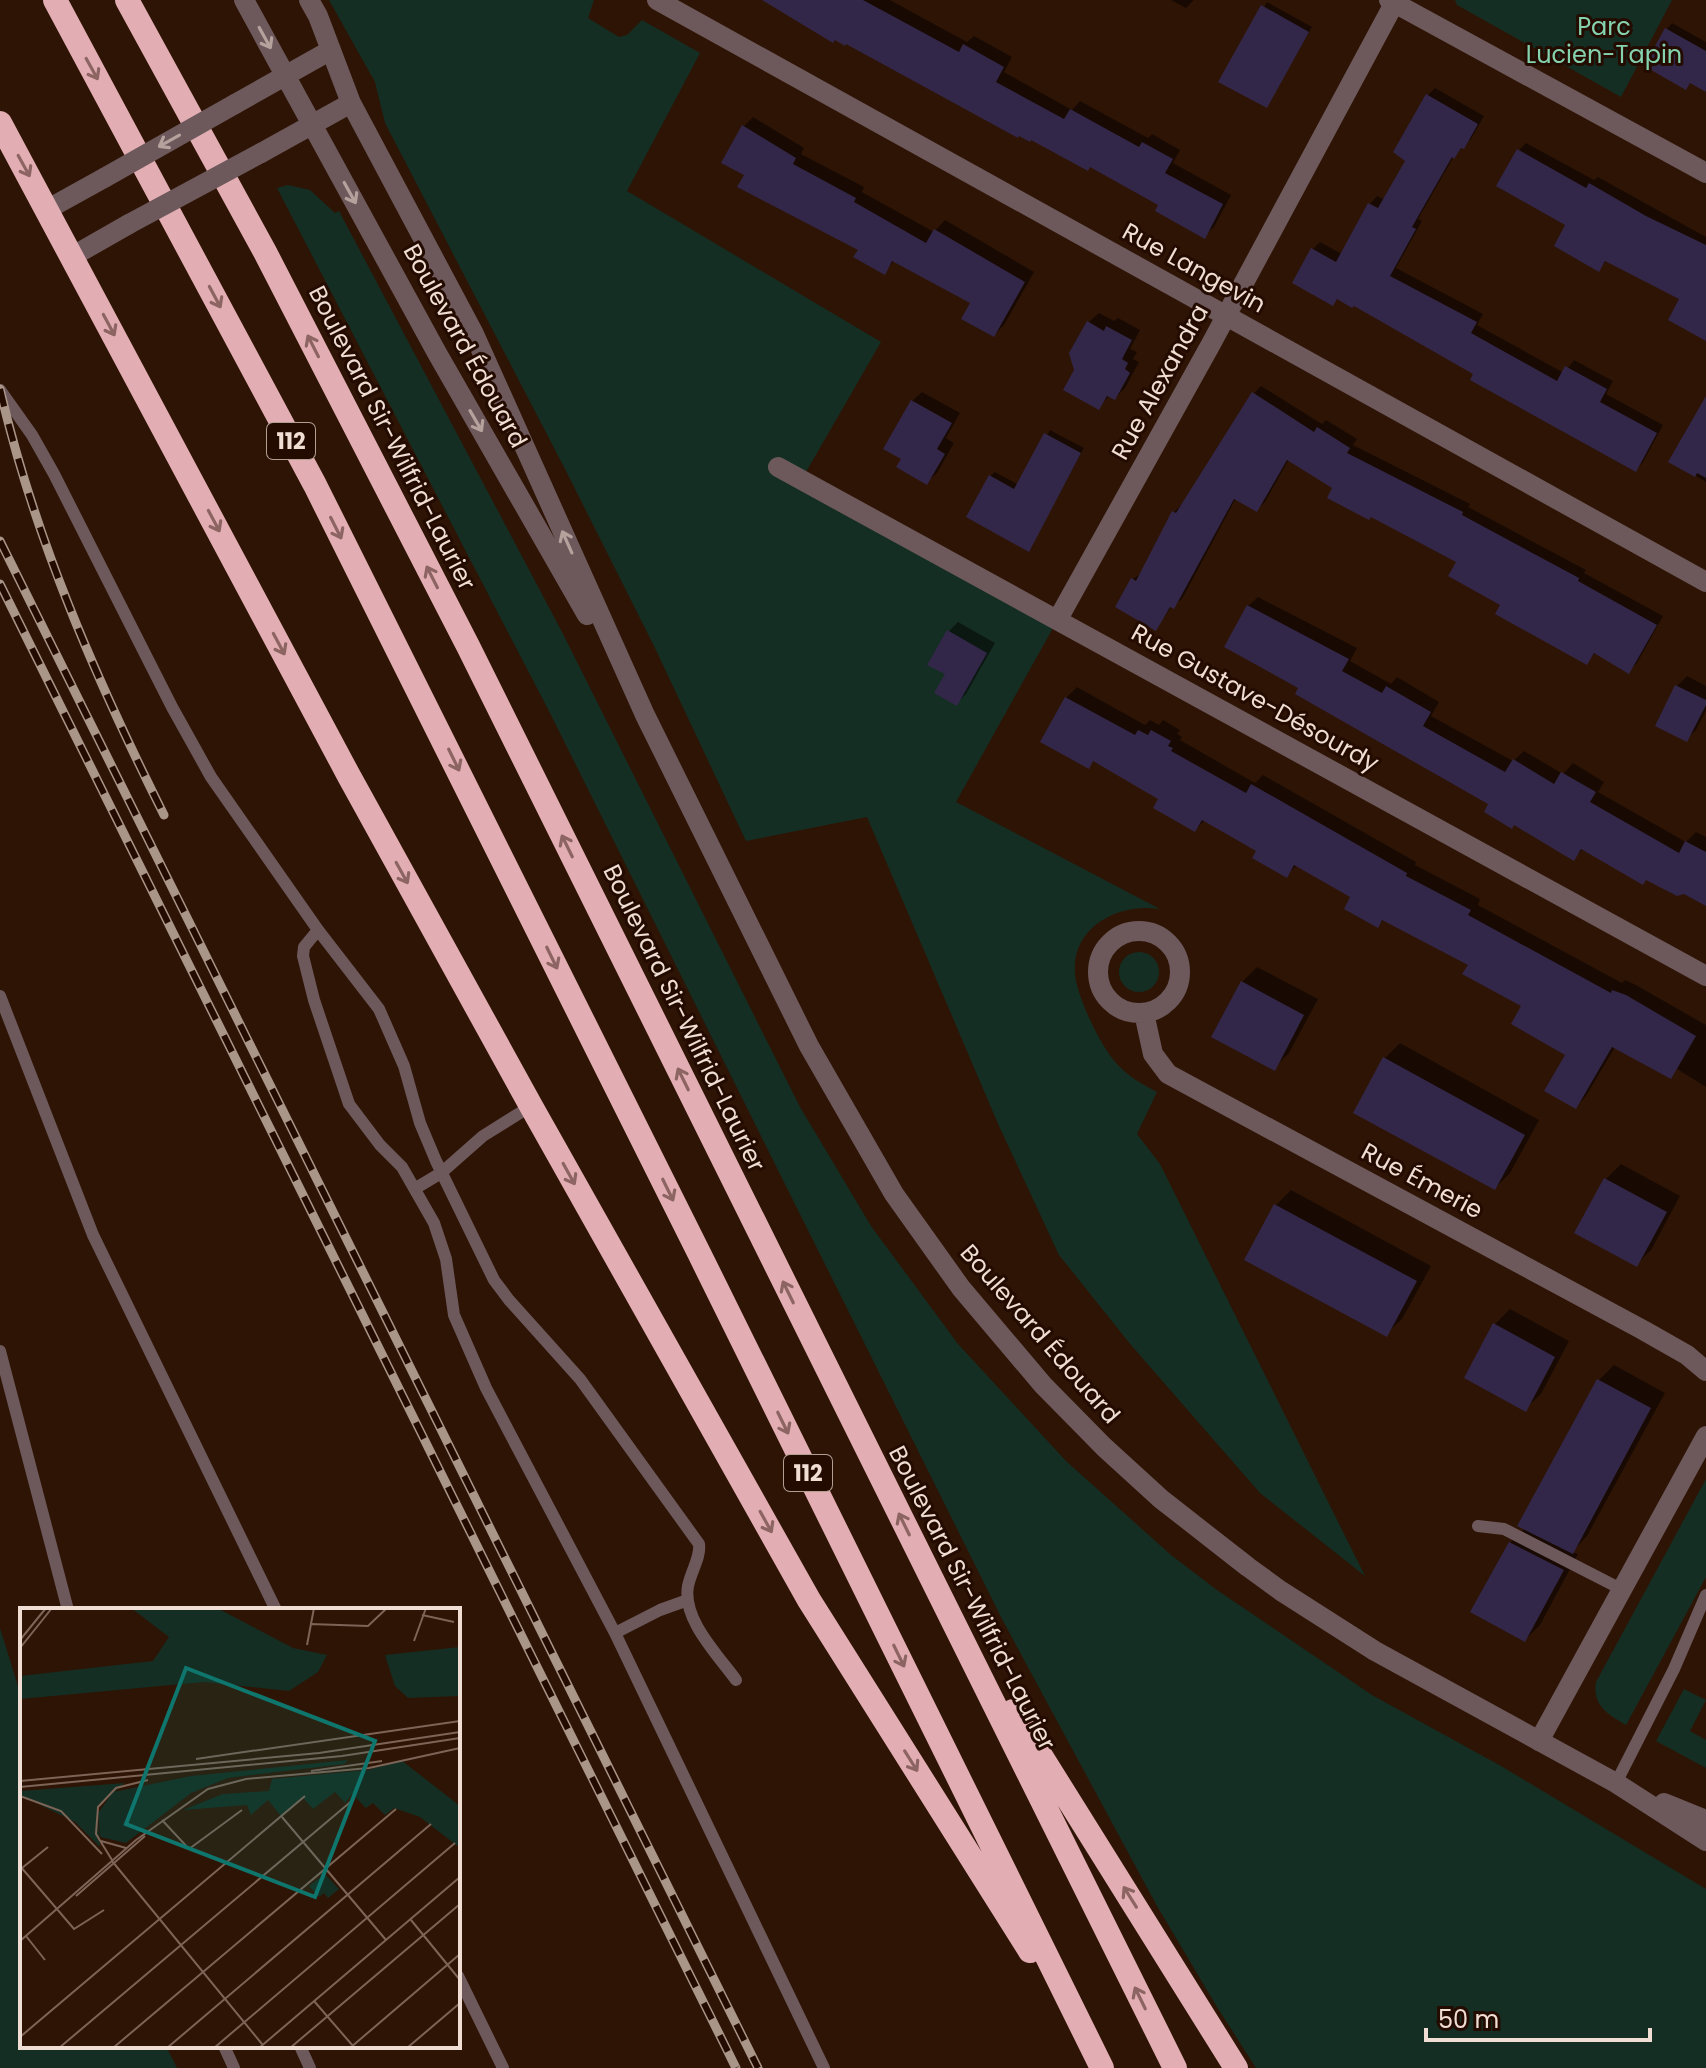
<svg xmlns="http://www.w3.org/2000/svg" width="1706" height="2068" font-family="Poppins,sans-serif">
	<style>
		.green { fill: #152e23 }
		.shadow { fill: #0007 }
		.building { fill: #332749 }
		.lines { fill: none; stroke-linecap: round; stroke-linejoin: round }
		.service { stroke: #6d595b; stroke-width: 12 }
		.minor { stroke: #6d595b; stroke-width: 20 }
		.tertiary { stroke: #6d595b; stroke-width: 20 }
		.motorway { stroke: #e2adb3; stroke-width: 24 }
		.rail-casing { stroke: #aa9589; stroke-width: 9 }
		.rail { stroke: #240b00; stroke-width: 6; stroke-dasharray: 18; stroke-linecap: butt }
		.tertiary-bridge { stroke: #6d595b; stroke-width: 20 }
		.oneway { stroke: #b5a29d }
		.oneway2 { stroke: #8c6462 }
		.labels { text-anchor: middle; stroke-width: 6; stroke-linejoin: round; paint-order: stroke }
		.shield { fill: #240b00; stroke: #b39e94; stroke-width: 2 }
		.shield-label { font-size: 22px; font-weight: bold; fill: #f0ddd3 }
		.park-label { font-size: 24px; fill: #85d2ae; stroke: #240b00 }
		.street-label { font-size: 24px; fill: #f0ddd3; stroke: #240b00 }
		.inset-road { fill: none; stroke: #7c6457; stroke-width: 2 }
		.view { fill: #0f766e; fill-opacity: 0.15; stroke: #0f766e; stroke-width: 4 }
		.inset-edge { fill: none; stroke: #f0ddd3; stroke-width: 4 }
	</style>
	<rect width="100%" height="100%" fill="#2e1405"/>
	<path class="green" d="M329 0H594L588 18 619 37 627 35 642 20 700 53 627 191 881 342 802 479 1058 619 956 802 1160 909C1116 902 1066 930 1076 981 1081 1004 1101 1047 1117 1064 1129 1077 1142 1084 1157 1092L1137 1134 1160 1164 1365 1576 1260 1493 1131 1345 1059 1255 999 1126 867 817 746 841 654 646 565 469 385 123 375 82Z
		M1455 0H1672L1621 97 1457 5Z
		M288 185 310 190 335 213 339 211 562 632 800 1107 871 1226 958 1344 1066 1461 1171 1555 1217 1590 1372 1695 1501 1766 1706 1889V2068H1256L1217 2007 1157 1906 1002 1619 551 715 277 188Z
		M1119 972a20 20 0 1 1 40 0a20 20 0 1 1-40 0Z
		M1706 1479V1577L1626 1725C1608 1715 1592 1705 1596 1682Z
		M0 1628 22 1699V2046H166L177 2068H0Z
		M1684 1689 1706 1700 1690 1731 1706 1740V1768L1656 1741Z"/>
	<path class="shadow" d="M763 0H890L967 42 974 36 1012 57 1004 72 1072 110 1080 101 1148 138 1152 134 1180 150 1173 163 1231 195 1214 227 1204 236 1161 204 1091 165Z
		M1171 0H1194L1186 8Z
		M1267 2 1312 27 1266 106 1221 81Z
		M1672 23 1706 42V90L1691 82 1686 87 1667 29Z
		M1435 88 1484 116 1471 139 1454 156 1418 219 1422 221 1396 268 1483 314 1477 325 1564 373 1574 360 1613 381 1606 394 1663 425 1643 462 1636 470 1476 373 1313 249 1320 242 1342 254 1370 204 1377 196 1385 200 1407 160 1427 96Z
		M753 117 804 148 801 154 864 187 862 192 934 232 945 220 1034 272 1004 325 994 335 972 302 895 260 884 272 860 249 746 174 743 127Z
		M1526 143 1594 180 1598 177 1706 237V337L1682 298 1607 260 1599 270 1519 150Z
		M1099 313 1114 321 1118 318 1140 330 1130 349 1137 352 1133 359 1139 362 1125 388 1115 398 1110 395 1098 408 1077 370 1089 322Z
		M1261 386 1322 424 1326 420 1357 439 1353 445 1470 504 1468 507 1586 570 1584 573 1663 616 1637 663 1629 671 1596 652 1587 662 1503 604 1458 561 1289 459 1265 502 1257 510 1236 498 1182 599 1172 606 1156 628 1118 607 1133 579 1143 572 1174 512 1182 504 1253 394Z
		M922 392 960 413 946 438 954 443 937 473 927 482 904 458 912 401Z
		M1706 411V482L1671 461Z
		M1050 430 1084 448 1029 549 990 476 995 472 1019 485Z
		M1258 597 1357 648 1350 661 1391 684 1397 677 1439 702 1431 716 1513 761 1524 751 1563 774 1573 763 1604 782 1598 792 1686 842 1696 832 1706 837V904L1584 848 1574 858 1491 804 1301 687 1248 606Z
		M958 622 995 643 966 694 956 704 948 674V632Z
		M1687 676 1706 686V711L1696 730 1686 740 1657 725 1677 686Z
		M1077 687 1145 725 1150 720 1159 725 1163 720 1180 730 1177 734 1182 737 1180 740 1255 783 1263 775 1416 862 1415 865 1480 899 1478 905 1622 983 1625 980 1636 985 1706 1025V1087L1677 1069 1670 1076 1615 1047 1586 1096 1576 1107 1568 1054 1524 1005 1470 964 1384 919 1378 925 1353 896 1297 865 1287 875 1259 850 1205 820 1195 830 1161 798 1094 760 1088 766 1066 698Z
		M1257 967 1318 999 1289 1053 1274 1068 1242 982Z
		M1400 1043 1539 1120 1510 1173 1495 1188 1385 1058Z
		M1621 1164 1680 1196 1651 1250 1636 1265 1606 1179Z
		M1291 1190 1431 1266 1402 1319 1386 1334 1247 1259 1276 1205Z
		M1510 1309 1569 1341 1541 1394 1525 1409 1495 1324Z
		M1614 1365 1665 1393 1587 1536 1572 1552 1578 1554 1540 1625 1525 1640 1510 1543 1525 1528 1599 1380Z"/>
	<path class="building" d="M762 0H863L959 52 963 44 1004 67 996 82 1064 119 1070 109 1139 147 1142 142 1173 159 1165 173 1223 204 1205 239 1155 211 1158 205 1090 167 1088 171 1031 140 1030 142 1019 136 1018 138 846 44 845 46 835 40 833 43Z
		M1261 5 1309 32 1267 108 1218 82Z
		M1665 28 1706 51V92L1690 83 1686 90 1644 66Z
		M1426 94 1478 124 1464 149 1461 148 1454 159 1452 157 1412 227 1416 229 1390 276 1477 322 1471 333 1557 381 1565 366 1607 389 1600 402 1657 433 1636 472 1470 380 1473 374 1354 306 1352 308 1337 299 1333 306 1292 283 1311 248 1336 262 1368 203 1378 208 1405 161 1393 152Z
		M742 125 796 158 793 164 856 198 854 202 926 243 934 229 1025 282 994 337 961 319 970 303 892 261 885 275 853 257 858 250 737 187 744 175 721 163Z
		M1517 149 1586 188 1589 183 1646 216 1706 245V341L1668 320 1679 299 1605 261 1599 272 1554 246 1565 225 1496 186Z
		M1087 321 1104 331 1106 326 1132 340 1122 359 1128 363 1125 369 1130 373 1115 400 1107 396 1099 410 1063 390 1074 370 1069 353Z
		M1252 392 1314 432 1317 427 1350 448 1347 453 1463 512 1462 515 1579 578 1578 581 1657 625 1629 674 1594 653 1587 665 1495 614 1500 605 1448 576 1456 562 1371 517 1369 520 1327 498 1332 488 1287 460 1257 512 1234 499 1174 609 1170 607 1156 631 1115 607 1131 578 1136 581 1172 511 1176 513Z
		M1706 396V478L1697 473 1695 477 1668 462Z
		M911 400 952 423 937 449 945 454 927 485 896 467 901 459 883 449Z
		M1044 433 1081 453 1029 552 966 517 989 475 1014 489Z
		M1247 605 1349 659 1342 671 1382 693 1386 686 1431 712 1423 726 1505 772 1513 759 1554 784 1561 772 1596 792 1590 802 1679 853 1685 841 1706 852V906L1684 894 1677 896 1646 880 1643 885 1581 849 1574 861 1514 825 1512 829 1484 812 1488 804 1295 694 1298 688 1224 647Z
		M947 630 987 653 957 706 934 693 945 674 927 665Z
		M1675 685 1706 700V705L1687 742 1655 726Z
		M1065 697 1135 735 1138 730 1148 735 1151 730 1171 741 1168 746 1173 748 1171 751 1246 793 1251 784 1407 873 1406 876 1471 910 1468 915 1611 993 1612 990 1626 995 1696 1036 1678 1067 1671 1079 1612 1047 1576 1109 1544 1091 1565 1055 1511 1024 1521 1006 1462 974 1468 965 1382 920 1378 928 1344 909 1350 897 1294 865 1287 878 1252 858 1256 851 1202 820 1195 832 1153 808 1158 799 1093 761 1089 769 1040 742Z
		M1241 981 1304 1015 1275 1071 1211 1037Z
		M1383 1057 1525 1135 1495 1190 1353 1113Z
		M1604 1178 1667 1212 1637 1267 1574 1233Z
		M1274 1204 1417 1281 1387 1337 1244 1260Z
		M1493 1323 1555 1357 1526 1412 1464 1378Z
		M1597 1379 1651 1408 1573 1554 1517 1526Z
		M1509 1542 1564 1570 1525 1642 1470 1612Z"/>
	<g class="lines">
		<path class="service" d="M0 390 32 435 54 474 172 707 211 777 318 930 379 1009 404 1066 420 1123 436 1161 494 1280 509 1300 580 1379 699 1544C701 1557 691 1571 688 1586 682 1619 717 1654 736 1680
			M318 930 304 947 303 956 314 1000 349 1104 380 1145 402 1167 434 1223 446 1259 454 1315 486 1388 615 1633 824 2068
			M0 996 93 1235 276 1610
			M416 1188 441 1173 483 1136 531 1106
			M0 1351 68 1610
			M1478 1526 1504 1529 1623 1590
			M615 1633 660 1610 685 1601
			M1616 1783 1674 1669 1706 1595
			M458 1976 503 2068
			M224 2046 234 2068
			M300 2046 310 2068"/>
		<path class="minor" d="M657 0 1706 582
			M1389 0 1706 173
			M778 467 1706 976
			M1058 619 1211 344 1396 0
			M1098 972a41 41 0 1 1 82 0a41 41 0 1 1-82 0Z
			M1144 1013 1153 1054 1168 1074 1643 1330 1687 1355 1706 1371
			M1539 1741 1706 1436"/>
		<path class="tertiary" d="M244 0 437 353 587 615
			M309 0 318 16 351 103 474 334 645 715 809 1046 894 1194 961 1288 1043 1385 1104 1447 1161 1499 1248 1567 1281 1591 1375 1651 1616 1783 1706 1841
			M235 104 331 50
			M261 153 351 103
			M48 209 104 178
			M73 256 129 224
			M1664 1803 1706 1820"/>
		<path class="motorway" d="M55 0 315 485 699 1253 1102 2068
			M127 0 265 252 468 646 1175 2068
			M0 123 349 776 531 1106 809 1600 1030 1951
			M1013 1711 1236 2068"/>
		<defs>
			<path id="rail" d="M0 389C34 537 96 679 164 815
				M0 541 758 2068
				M0 584 736 2068"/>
		</defs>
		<use href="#rail" class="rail-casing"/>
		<use href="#rail" class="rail"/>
		<path class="tertiary-bridge" d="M104 178 235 104
			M129 224 261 153"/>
	</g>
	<defs><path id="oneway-shaft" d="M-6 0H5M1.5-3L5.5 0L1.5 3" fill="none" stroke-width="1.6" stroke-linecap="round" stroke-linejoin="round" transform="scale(2)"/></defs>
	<g class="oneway">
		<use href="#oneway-shaft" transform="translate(265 38) rotate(61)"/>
		<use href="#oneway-shaft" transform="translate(169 141) rotate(151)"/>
		<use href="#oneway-shaft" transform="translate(350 193) rotate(61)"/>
		<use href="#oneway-shaft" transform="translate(476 421) rotate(60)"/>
		<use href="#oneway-shaft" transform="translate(567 542) rotate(-114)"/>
	</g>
	<g class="oneway2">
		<use href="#oneway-shaft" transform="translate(92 69) rotate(61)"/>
		<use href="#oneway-shaft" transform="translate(24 166) rotate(61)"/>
		<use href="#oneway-shaft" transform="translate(215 297) rotate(62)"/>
		<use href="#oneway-shaft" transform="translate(109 325) rotate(62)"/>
		<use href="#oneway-shaft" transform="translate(313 346) rotate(-117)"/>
		<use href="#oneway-shaft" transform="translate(214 521) rotate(62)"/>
		<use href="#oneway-shaft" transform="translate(336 528) rotate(63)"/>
		<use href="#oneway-shaft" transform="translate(432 577) rotate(-117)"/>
		<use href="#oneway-shaft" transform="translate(279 644) rotate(62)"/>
		<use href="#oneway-shaft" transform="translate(454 760) rotate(64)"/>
		<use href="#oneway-shaft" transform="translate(567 846) rotate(-116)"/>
		<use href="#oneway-shaft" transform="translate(402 873) rotate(61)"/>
		<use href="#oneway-shaft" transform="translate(552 958) rotate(64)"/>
		<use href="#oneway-shaft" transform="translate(683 1079) rotate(-116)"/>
		<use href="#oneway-shaft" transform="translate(569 1174) rotate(61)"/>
		<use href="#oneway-shaft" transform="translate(668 1190) rotate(64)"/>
		<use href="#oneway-shaft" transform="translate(788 1292) rotate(-116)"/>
		<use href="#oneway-shaft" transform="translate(783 1423) rotate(64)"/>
		<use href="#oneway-shaft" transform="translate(766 1522) rotate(61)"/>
		<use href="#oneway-shaft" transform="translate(904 1524) rotate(-116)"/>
		<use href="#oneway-shaft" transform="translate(899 1656) rotate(64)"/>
		<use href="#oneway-shaft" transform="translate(911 1761) rotate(58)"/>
		<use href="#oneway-shaft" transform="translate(1130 1897) rotate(-122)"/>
		<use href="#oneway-shaft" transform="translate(1140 1998) rotate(-116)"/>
	</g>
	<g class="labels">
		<g class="shield">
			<rect x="267" y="423" width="48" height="36" rx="6"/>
			<rect x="784" y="1455" width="48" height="36" rx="6"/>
		</g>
		<g class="shield-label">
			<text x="291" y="449">112</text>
			<text x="808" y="1481">112</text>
		</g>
		<g class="park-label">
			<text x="1604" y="35">Parc<tspan x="1604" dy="28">Lucien-Tapin</tspan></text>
		</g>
		<g class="street-label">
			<text transform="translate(1194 268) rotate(29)" y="8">Rue Langevin</text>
			<text transform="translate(465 346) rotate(61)" y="8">Boulevard Édouard</text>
			<text transform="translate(1160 382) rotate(-61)" y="8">Rue Alexandra</text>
			<text transform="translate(392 438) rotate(63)" y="8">Boulevard Sir-Wilfrid-Laurier</text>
			<text transform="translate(1255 698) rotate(29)" y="8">Rue Gustave-Désourdy</text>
			<text transform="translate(684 1018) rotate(64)" y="8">Boulevard Sir-Wilfrid-Laurier</text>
			<text transform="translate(1422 1181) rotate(28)" y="8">Rue Émerie</text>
			<text transform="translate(1040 1334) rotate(49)" y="8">Boulevard Édouard</text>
			<text transform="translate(972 1598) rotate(63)" y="8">Boulevard Sir-Wilfrid-Laurier</text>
		</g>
	</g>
	<g transform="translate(20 1608)">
		<rect width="440" height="440" fill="#2e1405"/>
		<path d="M111 0H197L273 40 307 47 298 64 269 83 184 74 0 91V68L133 53 149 29ZM440 39V88L388 90 375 78 365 47ZM328 152 324 156 208 170 171 185 106 235 80 229 78 205 93 184 171 168ZM381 152 440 198V240L400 209 374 200 365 207 353 195 346 200 332 186 325 195 315 184 293 201 283 190 261 208 248 192 231 207 227 197 163 202 203 186 249 183 252 171 348 162ZM105 175 77 199 80 239 55 214 0 187V183ZM305 266 319 281 308 290 304 285 299 289 289 278Z" fill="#152e23"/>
		<path class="inset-road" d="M402 7 434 14M290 16 348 18 367 0M0 32 26 0M394 33 406 0M287 37 294 0M0 40 32 0M176 151 440 113M291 163 362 153M0 173 299 145 440 124M0 179 322 148 440 130M0 188 41 203 82 246M262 209 366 332M142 212 169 241 222 202M81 233 106 240M92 252 76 226 78 199 96 180 128 172M92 253 242 436M0 258 54 321 84 302M2 260 28 239M56 288 125 228M391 312 440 372M6 328 25 352M0 333 116 232 188 181 226 171 349 160 440 140M294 393 333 438M0 429 285 188M39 440 334 191M93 440 376 201M147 440 411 216M194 440 435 235M239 440 440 269M270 440 440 296M330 440 440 346M387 440 440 395"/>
		<path class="view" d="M166 60 355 133 295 289 106 216Z"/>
		<rect width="440" height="440" class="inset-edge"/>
	</g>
	<path d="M1426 2028v12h224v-12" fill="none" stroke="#f0ddd3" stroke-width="4"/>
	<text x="1438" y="2028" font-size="24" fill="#f0ddd3" stroke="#240b00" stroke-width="6" paint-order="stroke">50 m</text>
</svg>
